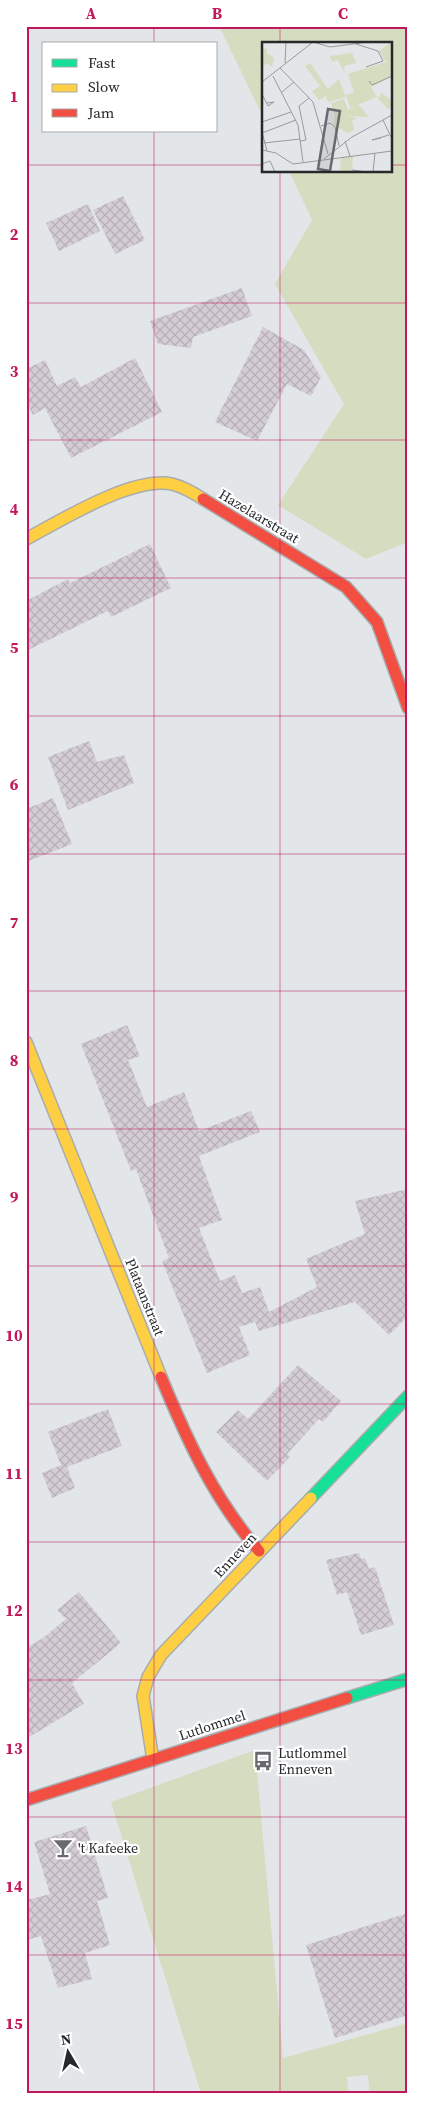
<svg xmlns="http://www.w3.org/2000/svg" width="434" height="2120" font-family="'Source Serif 4',serif">
	<style>
		.green { fill: #d5ddc0 }
		.building { fill: url(#building-cross-hatch) }
		.lines { fill: none; stroke-linecap: round; stroke-linejoin: round }
		.fast-casing { stroke: #a9acae; stroke-width: 14 }
		.slow-casing { stroke: #a9acae; stroke-width: 14 }
		.jam-casing { stroke: #a9acae; stroke-width: 14 }
		.fast { stroke: #16e098; stroke-width: 11 }
		.slow { stroke: #ffcf43; stroke-width: 11 }
		.jam { stroke: #f24e42; stroke-width: 11 }
		.grid { fill: none; stroke: #c2185b; stroke-width: 1; stroke-opacity: 0.55 }
		.labels { text-anchor: middle; stroke-width: 4.5; stroke-linejoin: round; paint-order: stroke }
		.street-label { font-size: 14px; fill: #27282a; stroke: #fff }
		.poi-label { font-size: 14px; fill: #27282a; stroke: #fff; text-anchor: start }
		.inset-road { fill: none; stroke: #989a9d; stroke-width: 1 }
		.view { fill: #696a6d; fill-opacity: 0.15; stroke: #696a6d; stroke-width: 2.5 }
		.inset-edge { fill: none; stroke: #27282a; stroke-width: 2.5 }
		.neatline { fill: none; stroke: #c2185b; stroke-width: 2 }
		.grid-label { font-size: 16px; text-anchor: middle; font-weight: bold; fill: #c2185b }
	</style>
	<defs>
		<pattern id="building-cross-hatch" width="8" height="8" patternUnits="userSpaceOnUse" patternTransform="scale(1.25)"><rect width="8" height="8" fill="#d5cdd6"/><path d="M0 0l8 8M0 8l8-8" fill="none" stroke="#b7b0b8"/></pattern>
	</defs>
	<rect width="100%" height="100%" fill="#e3e6e9"/>
	<path class="green" d="M219 26H408V542L366 559 278 505 344 404 275 284 312 220 289 171H390V44H263V117Z
		M255 1750 283 2058 408 2023V2094H370L368 2075 347 2077 349 2094H201L111 1802Z"/>
	<path class="building" d="M123 196 145 240 115 254 93 210Z
		M88 204 100 231 59 251 46 223Z
		M242 288 252 316 193 337 191 348 158 344 150 321Z
		M263 327 304 350 321 377 311 396 287 384 257 441 215 422Z
		M135 358 162 412 71 458 45 408 33 415 26 401V369L45 360 57 386 75 377 81 387Z
		M150 544 171 588 111 617 108 611 26 651V601L68 579 70 583Z
		M89 741 97 762 124 755 134 783 68 810 48 757Z
		M53 798 72 844 26 862V809Z
		M127 1025 140 1056 128 1060 147 1107 184 1092 199 1131 251 1111 260 1132 199 1156 222 1220 199 1228 220 1281 235 1275 242 1293 260 1287 269 1312 317 1287 306 1259 365 1234 355 1201 408 1189V1316L389 1335 355 1302 259 1331 255 1322 239 1327 250 1355 207 1373 162 1261 169 1258 136 1169 131 1171 81 1044Z
		M298 1365 341 1401 323 1422 319 1419 287 1454 290 1457 267 1481 216 1432 238 1410 248 1419Z
		M108 1409 122 1446 67 1467 75 1488 52 1498 42 1473 61 1465 48 1432Z
		M359 1553 361 1559 365 1558 369 1569 375 1567 394 1625 361 1635 347 1592 337 1595 326 1560Z
		M79 1592 121 1643 72 1683 84 1704 26 1739V1648L43 1638 66 1619 57 1610Z
		M86 1826 108 1898 97 1901 110 1945 85 1953 92 1979 58 1988 41 1936 26 1940V1900L50 1894 34 1842Z
		M408 1913V2015L335 2038 306 1945Z"/>
	<g class="lines">
		<defs>
			<path id="fast" d="M311 1498 408 1396
				M347 1698 408 1679"/>
			<path id="slow" d="M26 539C62 520 132 476 172 484 183 487 194 493 203 499
				M26 1042 161 1377
				M153 1760 143 1696 148 1677 161 1655 311 1498"/>
			<path id="jam" d="M203 499 346 587 377 622 408 708
				M161 1377C187 1440 214 1499 259 1551
				M26 1800 347 1698"/>
		</defs>
		<use href="#fast" class="fast-casing"/>
		<use href="#slow" class="slow-casing"/>
		<use href="#jam" class="jam-casing"/>
		<use href="#fast" class="fast"/>
		<use href="#slow" class="slow"/>
		<use href="#jam" class="jam"/>
	</g>
	<path class="grid" d="M154 26V44M280 26V44M154 131V2094M26 165H263M390 165H408M280 171V2094M26 303H408M26 440H408M26 578H408M26 716H408M26 854H408M26 991H408M26 1129H408M26 1266H408M26 1404H408M26 1542H408M26 1680H408M26 1817H408M26 1955H408"/>
	<defs>
		<symbol id="bus-bare" viewBox="-9 -9 18 18"><path d="M-5-6H5V4H4V6H2V4H-2V6H-4V4H-5ZM-3.5-4V0h7V-4ZM-3.5 1.2v1.5H-2V1.2ZM2 1.2v1.5H3.5V1.2Z" fill="#696a6d" stroke="#fff" stroke-width="2.5" paint-order="stroke"/></symbol>
		<symbol id="bar-bare" viewBox="-9 -9 18 18"><path d="M-6-5H6L.8 .8V4.5H3.5V6h-7V4.5H-.8V.8Z" fill="#696a6d" stroke="#fff" stroke-width="2.5" paint-order="stroke"/></symbol>
	</defs>
	<g fill-rule="evenodd">
		<use href="#bus-bare" x="249" y="1747" width="28" height="28"/>
		<use href="#bar-bare" x="49" y="1834" width="28" height="28"/>
	</g>
	<g class="labels">
		<g class="street-label">
			<text transform="translate(259 516) rotate(31)" y="5">Hazelaarstraat</text>
			<text transform="translate(145 1297) rotate(68)" y="5">Plataanstraat</text>
			<text transform="translate(235 1555) rotate(-47)" y="5">Enneven</text>
			<text transform="translate(212 1725) rotate(-18)" y="5">Lutlommel</text>
		</g>
		<g class="poi-label">
			<text x="278" y="1758">Lutlommel<tspan x="278" dy="16">Enneven</tspan></text>
			<text x="78" y="1853">'t Kafeeke</text>
		</g>
	</g>
	<g transform="translate(262 42)">
		<rect width="130" height="130" fill="#e3e6e9"/>
		<path d="M129 0 130 35 109 45 115 55H118L119 50 130 59V65L126 67 115 55 88 66 84 53 92 50 86 32 124 20 117 9ZM5 6V11L12 16 10 25 5 21 0 25V7ZM90 11 94 21 82 24 83 32 76 18 71 20 67 14ZM48 21 66 47 77 37 84 55 66 60 64 54 57 58 50 49 58 44 43 24ZM79 58 83 74 95 76 90 79 92 88 85 91 71 82 73 74 69 61ZM91 114 90 130H78L79 115Z" fill="#d5ddc0"/>
		<path d="M82 57 86 68 96 62 107 75 83 74 79 58Z" fill="#d5ddc0"/>
		<path class="inset-road" d="M51 0 68 5 106 0M94 2 116 9 121 19 104 25M23 21 24 0M18 26 51 60 66 112M11 34 36 83 41 120M107 39 110 43 130 34M0 40 51 0M20 50 32 40M0 52 6 64 12 60 5 61M121 78 130 97M0 80 29 70M59 84 68 81 73 85 77 104M0 90 5 109M0 91 34 78M119 96 110 98 127 93M38 99 44 98 37 64 47 56M83 99 88 114M2 101 38 97M0 108 14 111 31 122 130 109M62 117 90 95 130 73M0 122 8 119 13 130M90 128 105 130M111 130 113 111"/>
		<path class="view" d="M66 67 78 69 68 129 56 127Z"/>
		<rect width="130" height="130" class="inset-edge"/>
	</g>
	<rect width="434" height="2120" fill="none" stroke="#ffffff" stroke-width="55"/>
	<rect x="42" y="42" width="175" height="90" fill="#ffffff" stroke="#a9a9aa"/>
	<rect x="52" y="59" width="25" height="8" fill="#16e098" stroke="#a9a9aa"/>
	<text x="88" y="68" font-size="15" fill="#27282a">Fast</text>
	<rect x="52" y="84" width="25" height="8" fill="#ffcf43" stroke="#a9a9aa"/>
	<text x="88" y="92" font-size="15" fill="#27282a">Slow</text>
	<rect x="52" y="109" width="25" height="8" fill="#f24e42" stroke="#a9a9aa"/>
	<text x="88" y="118" font-size="15" fill="#27282a">Jam</text>
	<g transform="translate(68 2052) rotate(351)" stroke="#ffffff" stroke-width="4" paint-order="stroke">
	<path d="M0-4L9 19L0 12L-9 19Z" fill="#27282a"/>
	<text y="-8" font-size="14" font-weight="bold" text-anchor="middle" fill="#27282a">N</text>
	</g>
	<rect x="28" y="28" width="378" height="2064" class="neatline"/>
	<g class="grid-label">
		<text x="91" y="19">A</text>
		<text x="217" y="19">B</text>
		<text x="343" y="19">C</text>
		<text x="14" y="102">1</text>
		<text x="14" y="240">2</text>
		<text x="14" y="377">3</text>
		<text x="14" y="515">4</text>
		<text x="14" y="653">5</text>
		<text x="14" y="790">6</text>
		<text x="14" y="928">7</text>
		<text x="14" y="1066">8</text>
		<text x="14" y="1203">9</text>
		<text x="14" y="1341">10</text>
		<text x="14" y="1479">11</text>
		<text x="14" y="1616">12</text>
		<text x="14" y="1754">13</text>
		<text x="14" y="1892">14</text>
		<text x="14" y="2029">15</text>
	</g>
</svg>
